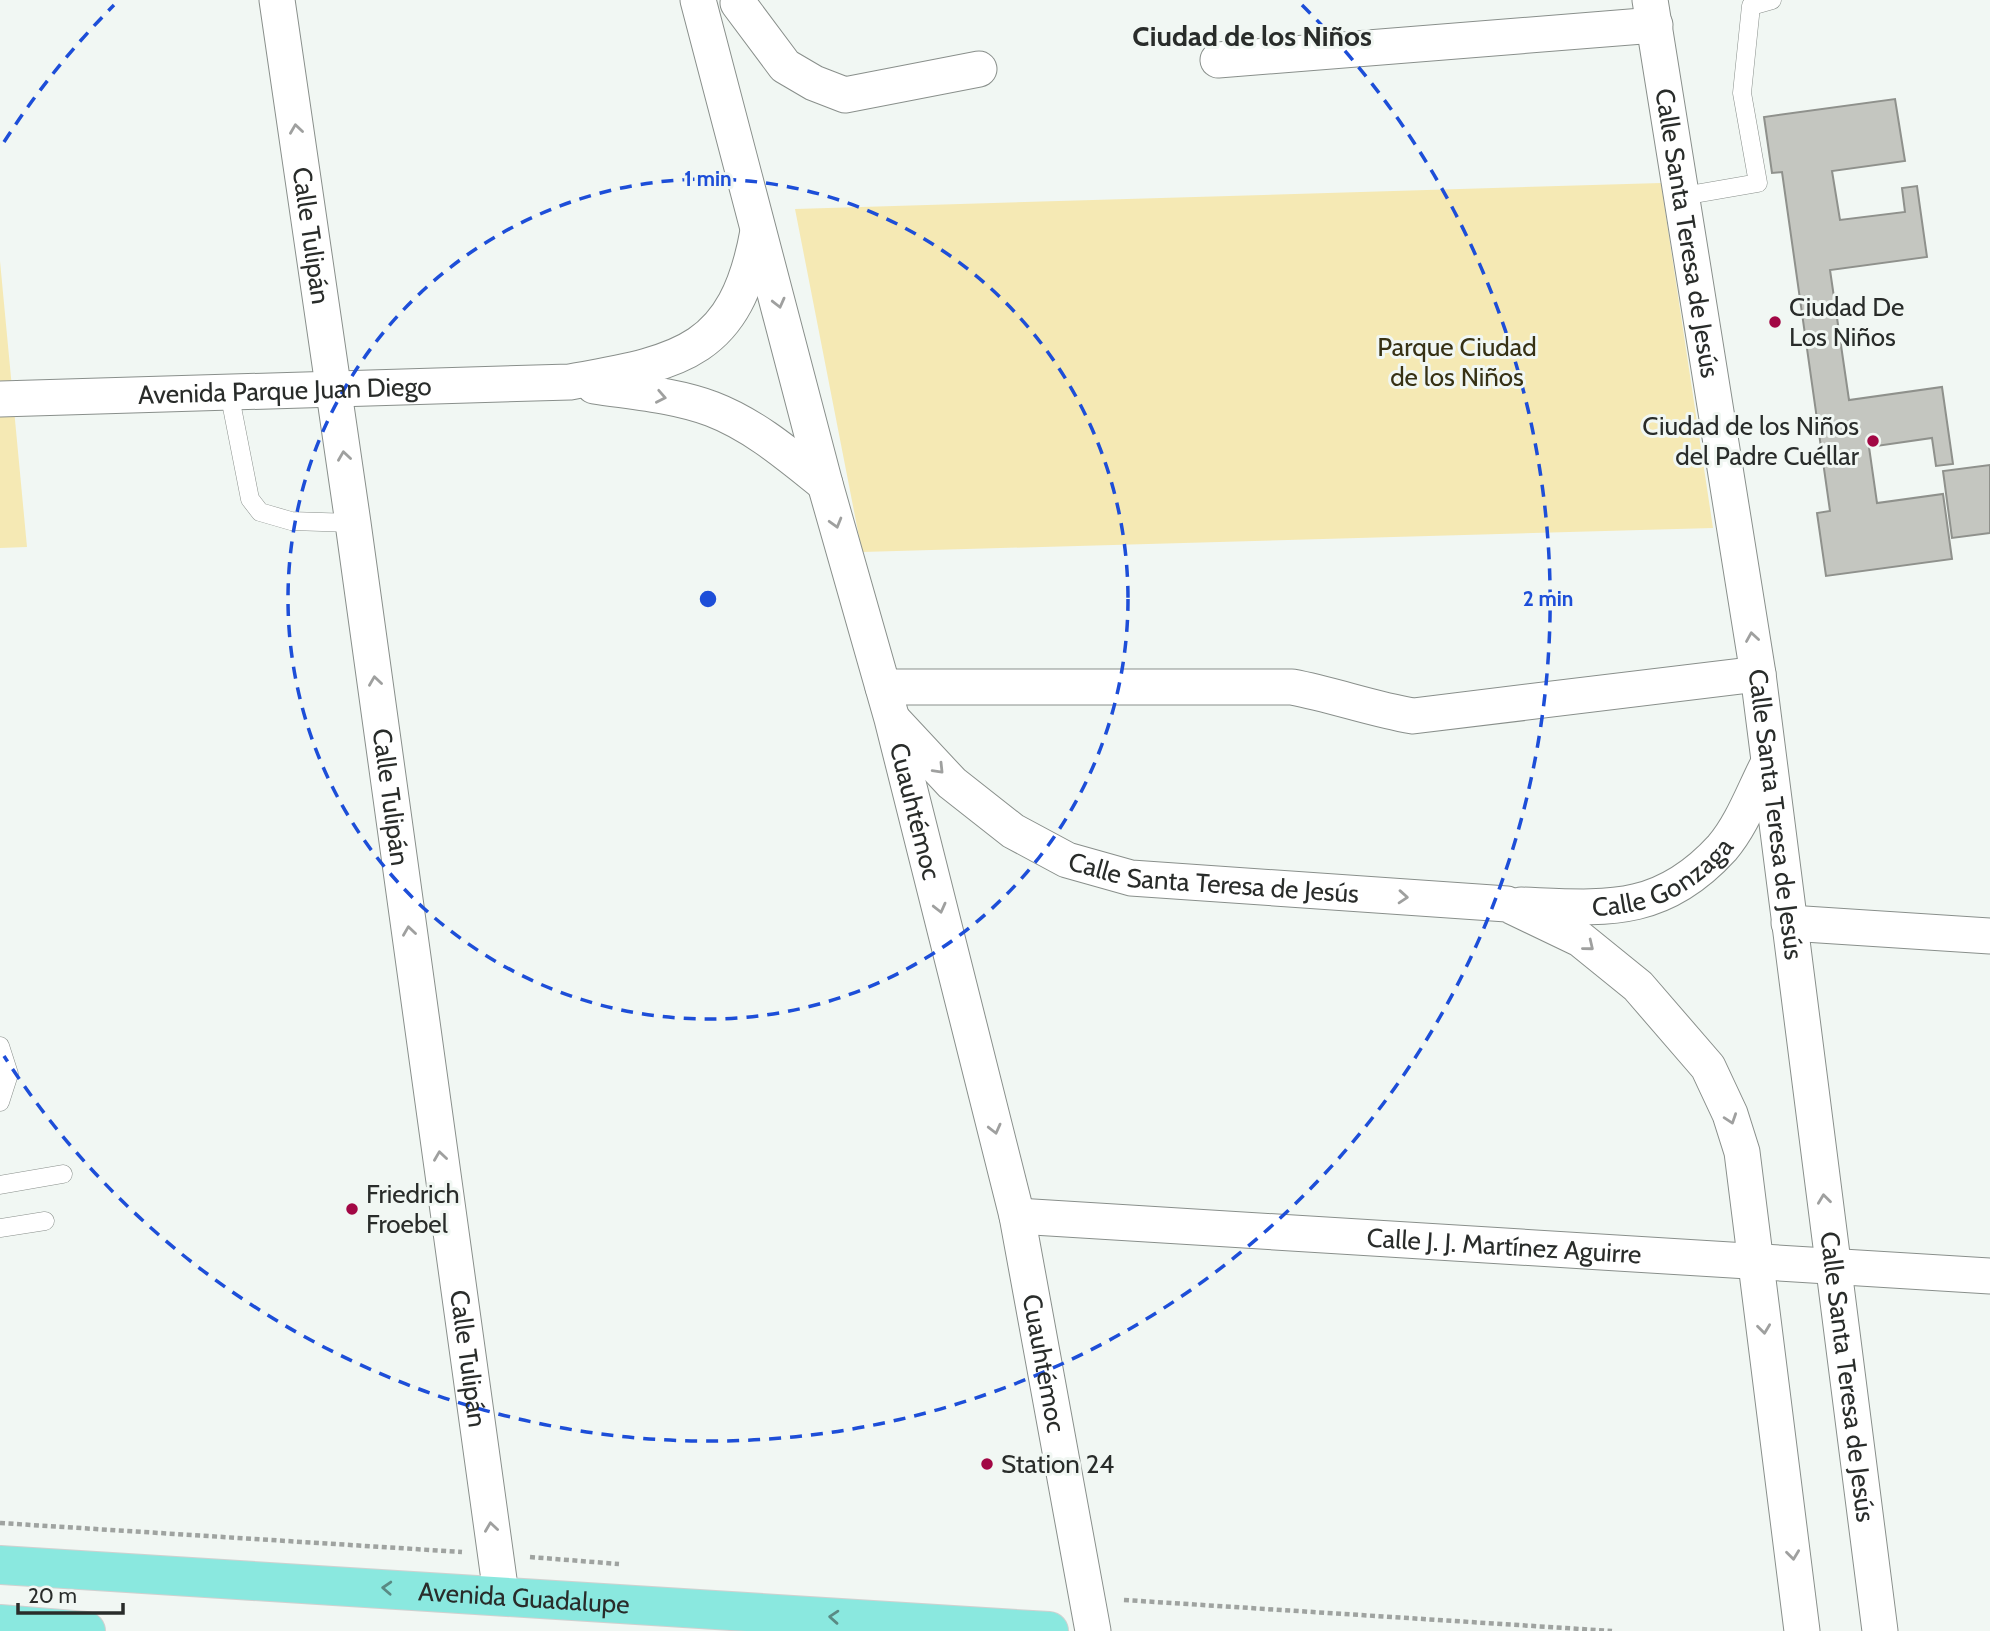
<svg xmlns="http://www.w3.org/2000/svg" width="1990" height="1631" font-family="Cabin,sans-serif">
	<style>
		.green { fill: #f5e9b4 }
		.building { fill: #c4c6c0; stroke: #8f918c; stroke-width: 2 }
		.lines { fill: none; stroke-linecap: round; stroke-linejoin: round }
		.service-casing { stroke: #898f8b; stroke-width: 19 }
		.minor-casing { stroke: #898f8b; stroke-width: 37 }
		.primary-casing { stroke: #d0d1d0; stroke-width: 40 }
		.path { stroke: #9fa3a0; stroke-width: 4.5; stroke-dasharray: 5 3.5; stroke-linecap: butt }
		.service { stroke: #fff; stroke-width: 18 }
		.minor { stroke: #fff; stroke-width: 35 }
		.primary { stroke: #8ae8df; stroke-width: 38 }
		.oneway { stroke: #9fa09f }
		.oneway2 { stroke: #5a8a84 }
		.ring { fill: none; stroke: #1d4ed8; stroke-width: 3.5; stroke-dasharray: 12 9 }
		.poi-dot { fill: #a20744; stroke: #f1f7f3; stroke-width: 2.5 }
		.labels { text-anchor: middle; stroke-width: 6; stroke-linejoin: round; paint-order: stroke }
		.street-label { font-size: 26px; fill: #292c2a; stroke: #f1f7f3 }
		.poi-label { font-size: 26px; fill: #292c2a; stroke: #f1f7f3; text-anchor: start }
		.park-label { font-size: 26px; fill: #373114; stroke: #f1f7f3 }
		.neighbourhood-label { font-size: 28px; font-weight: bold; fill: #292c2a; stroke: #f1f7f3 }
		.centre { fill: #1d4ed8; stroke: #f1f7f3; stroke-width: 3.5 }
		.ring-label { font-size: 21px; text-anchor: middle; font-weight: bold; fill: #1d4ed8; stroke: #f1f7f3; stroke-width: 6; stroke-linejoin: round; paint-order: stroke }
	</style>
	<rect width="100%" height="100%" fill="#f1f7f3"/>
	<path class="green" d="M1661 183 1713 528 862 552 795 209Z
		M0 261 27 547 0 548Z"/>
	<path class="building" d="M1895 99 1905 161 1832 171 1840 220 1905 212 1902 188 1917 186 1927 257 1830 270 1849 400 1942 387 1953 464 1936 466 1932 438 1869 447 1877 503 1943 494 1952 559 1826 576 1817 513 1830 511 1782 172 1772 173 1764 117Z
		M1990 465V533L1952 538 1943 471Z"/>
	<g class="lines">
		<defs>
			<path id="service" d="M1683 196 1758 183 1742 93 1751 6 1772 0
				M229 392 250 499 260 512 291 521 353 523
				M0 1046 9 1074 0 1102
				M0 1185 63 1174
				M0 1228 45 1221"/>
			<g id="minor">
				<path id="s1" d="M277 0 353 523 501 1594"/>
				<path id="s2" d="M698 0 825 484 892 719 1017 1216 1093 1631"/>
				<path id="s3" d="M1650 0 1758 674 1880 1631"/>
				<path d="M738 3 785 66 814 83 845 95 979 69"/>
				<path d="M1218 60 1655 25"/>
				<path d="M594 386C633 392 675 395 712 409 754 425 790 456 825 484"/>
				<path id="s4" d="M0 399 570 382C679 362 736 354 758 231"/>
				<path d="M883 687H1292C1334 695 1372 709 1413 716L1758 674"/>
				<path id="s5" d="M895 722 952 783 1013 831 1067 860 1131 878 1507 904 1580 939 1638 986 1708 1067 1730 1114 1742 1152 1802 1631"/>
				<path id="s6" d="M1521 905C1604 908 1660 916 1722 848 1742 825 1754 791 1768 764"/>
				<path d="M1789 923 1990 936"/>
				<path id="s7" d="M1017 1216 1990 1276"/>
			</g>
			<g id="primary">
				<path id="s8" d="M0 1565 1049 1631"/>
				<path d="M0 1624 86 1631"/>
			</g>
		</defs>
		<use href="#service" class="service-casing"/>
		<use href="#minor" class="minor-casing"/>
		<use href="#primary" class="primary-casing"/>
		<path class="path" d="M0 1523 462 1552
			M530 1557 619 1564
			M1124 1600 1612 1631"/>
		<use href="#service" class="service"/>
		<use href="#minor" class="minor"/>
		<use href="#primary" class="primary"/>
	</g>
	<defs><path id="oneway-chevron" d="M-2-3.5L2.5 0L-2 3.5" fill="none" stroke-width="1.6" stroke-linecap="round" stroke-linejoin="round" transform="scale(1.75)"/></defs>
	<g class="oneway">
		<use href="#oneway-chevron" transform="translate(296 129) rotate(-98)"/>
		<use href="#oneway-chevron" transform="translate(779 303) rotate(76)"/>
		<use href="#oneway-chevron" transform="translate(661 397) rotate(11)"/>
		<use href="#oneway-chevron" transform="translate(344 456) rotate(-98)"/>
		<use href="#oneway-chevron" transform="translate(836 523) rotate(74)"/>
		<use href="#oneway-chevron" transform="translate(1752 637) rotate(-99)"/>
		<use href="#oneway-chevron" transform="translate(375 681) rotate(-98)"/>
		<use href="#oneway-chevron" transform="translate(939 769) rotate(46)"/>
		<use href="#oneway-chevron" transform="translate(1403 897) rotate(4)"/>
		<use href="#oneway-chevron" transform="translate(940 908) rotate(76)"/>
		<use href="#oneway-chevron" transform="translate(409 931) rotate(-98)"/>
		<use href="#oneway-chevron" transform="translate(1589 946) rotate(39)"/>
		<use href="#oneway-chevron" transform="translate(1731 1119) rotate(71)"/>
		<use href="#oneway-chevron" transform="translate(995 1129) rotate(76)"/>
		<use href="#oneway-chevron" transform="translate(440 1156) rotate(-98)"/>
		<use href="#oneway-chevron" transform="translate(1824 1199) rotate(-97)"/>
		<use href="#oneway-chevron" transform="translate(1764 1329) rotate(83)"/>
		<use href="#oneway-chevron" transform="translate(491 1527) rotate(-98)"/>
		<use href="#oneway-chevron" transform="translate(1793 1555) rotate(83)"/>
	</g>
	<g class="oneway2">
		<use href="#oneway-chevron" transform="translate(387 1588) rotate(-177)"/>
		<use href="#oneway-chevron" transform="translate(834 1617) rotate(-176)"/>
	</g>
	<g class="ring">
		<circle cx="708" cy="599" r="420"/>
		<path d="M4 142A840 840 0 0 1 114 5M1302 5A840 840 0 1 1 4 1056"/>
	</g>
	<g class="poi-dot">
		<circle cx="1775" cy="322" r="7"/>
		<circle cx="1873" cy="441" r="7"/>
		<circle cx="352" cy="1209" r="7"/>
		<circle cx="987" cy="1464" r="7"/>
	</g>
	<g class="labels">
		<g class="street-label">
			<text dy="9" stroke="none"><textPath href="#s3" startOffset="236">Calle Santa Teresa de Jesús</textPath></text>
			<text dy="9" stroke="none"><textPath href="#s1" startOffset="238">Calle Tulipán</textPath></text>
			<text dy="9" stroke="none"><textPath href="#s4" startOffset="285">Avenida Parque Juan Diego</textPath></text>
			<text dy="9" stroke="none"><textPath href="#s1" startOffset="805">Calle Tulipán</textPath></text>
			<text dy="9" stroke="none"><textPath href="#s2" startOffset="840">Cuauhtémoc</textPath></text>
			<text dy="9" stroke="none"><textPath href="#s3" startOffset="824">Calle Santa Teresa de Jesús</textPath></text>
			<text dy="9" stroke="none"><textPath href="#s6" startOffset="149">Calle Gonzaga</textPath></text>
			<text dy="9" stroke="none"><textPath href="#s5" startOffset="371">Calle Santa Teresa de Jesús</textPath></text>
			<text dy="9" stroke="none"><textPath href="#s7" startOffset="488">Calle J. J. Martínez Aguirre</textPath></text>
			<text dy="9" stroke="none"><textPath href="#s1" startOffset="1372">Calle Tulipán</textPath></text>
			<text dy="9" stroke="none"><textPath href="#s2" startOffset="1407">Cuauhtémoc</textPath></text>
			<text dy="9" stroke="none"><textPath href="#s3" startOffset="1391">Calle Santa Teresa de Jesús</textPath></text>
			<text dy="9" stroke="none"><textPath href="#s8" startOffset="525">Avenida Guadalupe</textPath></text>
		</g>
		<g class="poi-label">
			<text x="1789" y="316">Ciudad De<tspan x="1789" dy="30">Los Niños</tspan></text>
			<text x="1859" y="435" text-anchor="end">Ciudad de los Niños<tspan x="1859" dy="30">del Padre Cuéllar</tspan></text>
			<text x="366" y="1203">Friedrich<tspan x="366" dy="30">Froebel</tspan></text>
			<text x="1001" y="1473">Station 24</text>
		</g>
		<g class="park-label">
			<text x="1457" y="356">Parque Ciudad<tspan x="1457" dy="30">de los Niños</tspan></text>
		</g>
		<g class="neighbourhood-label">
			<text x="1252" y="46">Ciudad de los Niños</text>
		</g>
	</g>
	<circle cx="708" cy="599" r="10" class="centre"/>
	<g class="ring-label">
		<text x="708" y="186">1 min</text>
		<text x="1548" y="606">2 min</text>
	</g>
	<path d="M18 1603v10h105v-10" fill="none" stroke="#292c2a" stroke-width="3.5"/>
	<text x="28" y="1603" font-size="21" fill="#292c2a" stroke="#f1f7f3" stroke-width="5" paint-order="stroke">20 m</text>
</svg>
